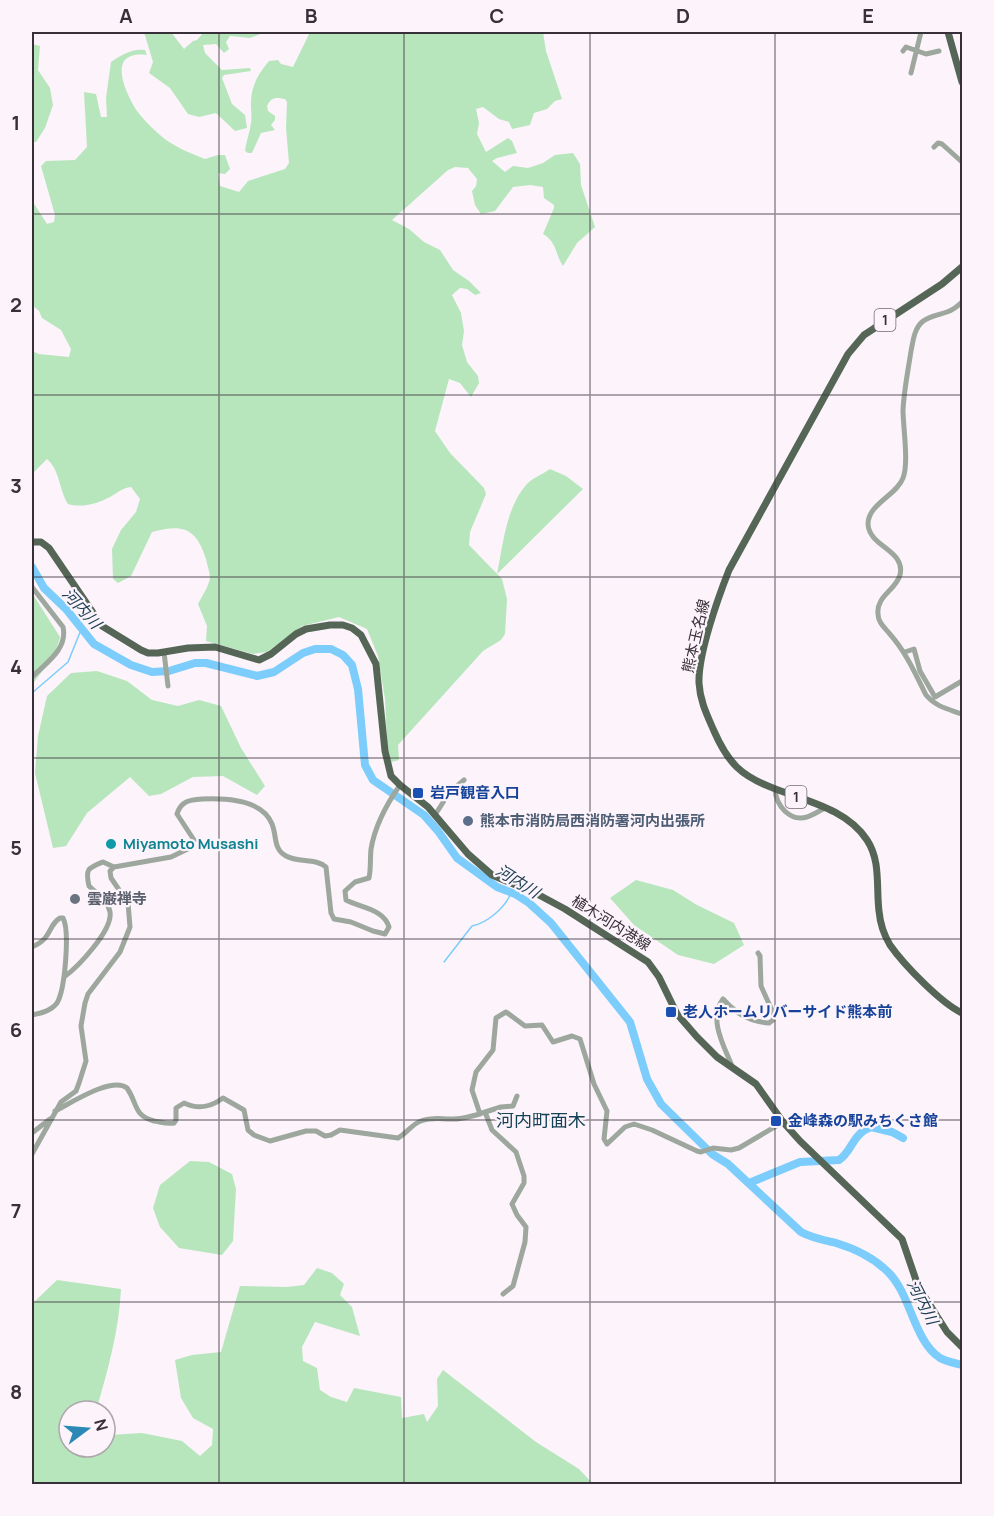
<svg xmlns="http://www.w3.org/2000/svg" width="994" height="1516" font-family="Manrope,'Noto Sans JP',sans-serif">
	<style>
		.green { fill: #b7e6bd; fill-rule: evenodd }
		.lines { fill: none; stroke-linecap: round; stroke-linejoin: round }
		.stream { stroke: #7ccdfb; stroke-width: 1.5 }
		.river { stroke: #7ccdfb; stroke-width: 8 }
		.minor { stroke: #9da79e; stroke-width: 5 }
		.major { stroke: #556657; stroke-width: 7 }
		.grid { fill: none; stroke: #383038; stroke-width: 1.5; stroke-opacity: 0.55 }
		.transit-dot { fill: #1a4fb4; stroke: #fcf3fb; stroke-width: 2 }
		.service-dot { fill: #5c6f8a; stroke: #fcf3fb; stroke-width: 2 }
		.culture-dot { fill: #0f9aa8; stroke: #fcf3fb; stroke-width: 2 }
		.worship-dot { fill: #6b7280; stroke: #fcf3fb; stroke-width: 2 }
		.labels { text-anchor: middle; stroke-width: 4.5; stroke-linejoin: round; paint-order: stroke }
		.shield { fill: #fcf3fb; stroke: #736a72; stroke-width: 1.5 }
		.shield-label { font-size: 14px; font-weight: bold; fill: #383038 }
		.street-label { font-size: 15px; fill: #383038; stroke: #fcf3fb }
		.transit-label { font-size: 15px; font-weight: bold; fill: #164399; stroke: #fcf3fb; text-anchor: start }
		.service-label { font-size: 15px; font-weight: bold; fill: #4e5e75; stroke: #fcf3fb; text-anchor: start }
		.culture-label { font-size: 15px; font-weight: bold; fill: #0d838f; stroke: #fcf3fb; text-anchor: start }
		.worship-label { font-size: 15px; font-weight: bold; fill: #5b616d; stroke: #fcf3fb; text-anchor: start }
		.water-label { font-size: 16px; font-style: italic; fill: #1f4256; stroke: #fcf3fb }
		.quarter-label { font-size: 18px; fill: #164257; stroke: #fcf3fb }
		.neatline { fill: none; stroke: #383038; stroke-width: 2 }
		.grid-label { font-size: 20px; text-anchor: middle; font-weight: bold; fill: #383038 }
	</style>
	<rect width="100%" height="100%" fill="#fcf3fb"/>
	<path class="green" d="M144 32H171L184 49 193 41 197 40 204 32H266L250 38 230 36 226 42 229 49 224 53 216 44 203 45 205 53 222 70 250 68 251 71 224 75 222 78 232 104 245 115 247 128 235 131 216 113 199 117 188 114 170 88 149 73 153 62Z
		M310 32H543L546 51 562 99 555 101 547 109 534 113 530 125 512 129 509 122 499 119 483 107 476 109 479 123 477 134 486 152 508 138 512 141 517 153 497 158 492 161 505 172 513 166 528 168 543 163 555 155 573 153 580 164 581 185 595 227 577 243 563 266C555 254 557 242 543 234L554 208V205L544 198 543 187 530 185 513 187 495 211 481 214 475 205 472 191 476 186 477 179 468 168 455 167 448 170 392 220 409 229 424 242 440 250 453 270 469 281 481 293 475 295 467 289 460 288 452 295 461 313 464 331 462 345 467 362 478 376 479 383 471 397 460 383 449 379 435 431 450 453 484 488 486 494 470 532 469 545 502 579 507 599 505 634 501 640 483 651 398 745 399 760 388 763 385 699 378 656 367 629 339 617 302 626 267 652 253 654 206 641 207 626 198 604C202 596 209 586 210 578 210 572 207 565 206 559 196 527 182 524 152 532L131 576 118 583 113 579 112 549 121 530 136 512 140 499 131 487C122 488 117 493 110 497 97 504 81 508 68 504 59 490 60 470 47 459L32 474V351L39 354 69 357 71 349 61 330 42 318 39 311 32 305V196L33 202 47 224 54 222 55 215 41 166 46 161 75 160 87 147 84 92 96 94 101 117H107L106 98 111 62C121 55 133 48 145 50L147 55C106 50 124 91 137 111 143 119 152 128 160 135 172 146 190 153 205 159L218 155H225L230 169 225 174 218 173 220 186 239 192 248 181 285 169 289 163 286 128 287 102 285 99C276 97 271 97 267 106L268 111 275 116V120L271 125 275 130 261 133 252 153H248L245 151C246 141 250 132 251 123 252 117 251 113 251 108 250 88 257 75 269 61L278 60 281 64 293 67Z
		M32 44 40 46 38 70 50 88 53 105 45 128 36 142H32Z
		M550 469 566 476 583 489 497 574C503 545 506 508 526 485 532 478 543 474 550 469Z
		M32 593 60 637C57 653 42 672 32 685Z
		M97 671 127 681 152 700 178 706 199 700 221 706 241 748 265 786 257 795 223 776 193 777 161 794 149 796 130 777 87 813 66 846 53 848 35 773 38 736 47 696 71 673Z
		M636 880 673 890 697 905 734 923 744 945 714 964 678 955 634 925 610 898Z
		M190 1161 209 1162 232 1174 236 1189 233 1241 222 1255 179 1248 160 1227 153 1208 160 1185Z
		M317 1268 332 1273 344 1284 340 1295 352 1307 360 1336 315 1322 302 1347 303 1361 317 1368 320 1390 331 1397 347 1402 354 1388 401 1397 402 1418 424 1414 427 1422 438 1406 437 1379 443 1370 536 1442 579 1469 593 1484H32V1304L57 1280 121 1289C119 1329 109 1366 98 1404L106 1411 109 1435 142 1433 182 1441 200 1456 212 1445 213 1429 193 1418 181 1398 175 1360 192 1355 221 1352 240 1286 287 1287 304 1285ZM69 1411H105V1447H69Z"/>
	<g class="lines">
		<path class="stream" d="M32 693 68 662 81 630
			M444 962 472 926C487 923 505 908 511 893"/>
		<path class="river" d="M32 567 44 588 66 609 94 644 131 665 152 672 169 671 195 663H206L257 676 274 672 303 653 315 649H331L343 655 352 665 358 689 365 765 373 780 424 815 438 831 457 858 497 887 515 894 529 903 551 923 630 1022 647 1079 661 1104 712 1154 728 1164 801 1232C812 1238 823 1240 836 1243 856 1249 874 1258 888 1272 911 1294 913 1340 940 1358 947 1362 955 1363 962 1365
			M749 1183 800 1162 839 1160C852 1152 852 1134 871 1127L892 1132 903 1138"/>
		<path class="minor" d="M903 51 906 47 926 54 939 51
			M911 73 921 32
			M934 147 938 143 942 144 962 162
			M962 302C958 306 953 310 947 312 939 315 929 316 922 322 914 329 913 342 911 351 908 371 904 390 903 410 903 427 909 463 903 478 897 495 868 504 868 524 869 547 906 550 900 575 896 590 876 596 878 614 878 622 884 627 889 633 906 652 915 673 926 695 936 707 948 709 962 714
			M32 587 63 627C68 649 46 663 32 677
			M164 652 168 686
			M905 652 914 649 920 671 935 697 962 681
			M775 789C776 806 790 822 807 817 813 815 819 811 825 808
			M435 815 449 793 464 780
			M32 947C53 938 47 926 60 918H63C70 931 65 990 57 1003 51 1011 41 1013 32 1015
			M64 977C78 967 113 930 110 912 108 900 97 894 89 886 85 869 88 868 103 862L114 867
			M732 1066C724 1046 708 1019 723 999 735 1013 751 1022 769 1023L773 1020 774 1015 761 986 760 956 758 953
			M55 1111C71 1103 112 1076 127 1088 138 1104 133 1115 154 1121 161 1122 167 1124 174 1123L176 1120V1108L184 1103C199 1110 211 1107 223 1098L244 1110 248 1130 254 1135 270 1141 306 1131H316L325 1136 331 1135 340 1130 398 1138C407 1133 412 1124 421 1121 432 1117 440 1119 451 1119 460 1120 471 1116 480 1114L472 1090 476 1072 493 1050 496 1018 506 1012 525 1026 542 1025 553 1042 572 1036 580 1039 594 1084 607 1111 604 1139 607 1144 625 1127 634 1124 652 1130 697 1151 701 1152 713 1148 731 1150 739 1148 783 1122
			M485 1112 492 1130 516 1152 524 1176V1183L512 1204 517 1215 526 1227 525 1242 513 1286 503 1294
			M482 1113 501 1107 513 1106 517 1096
			M32 1133 50 1119
			M32 1154 61 1102 76 1091 79 1083 86 1061 81 1026 85 1003 88 994 120 952 130 927 128 903 111 878 110 871 114 867 171 857 192 847 194 840 177 814C181 801 189 800 202 799 224 798 262 799 272 824 277 836 273 849 286 856 298 863 316 858 326 867L331 913 334 919 351 922 373 931 385 934 389 927C384 909 361 908 346 900L345 891 355 882 369 878C371 869 370 859 371 849 375 825 386 805 400 785"/>
		<path class="major" d="M948 32 962 82
			M962 267 942 284 864 335 848 354 729 570C718 598 698 654 699 683 700 701 707 715 714 731 728 763 741 776 773 788 806 801 847 809 867 840 881 861 876 887 879 911 880 922 884 935 890 945 904 965 941 1003 962 1013
			M32 542H41L49 548 102 626 141 650 148 653H158L188 648 215 647 259 660 271 654 296 634 306 629 330 625H343L352 628 361 635 376 664 385 751 391 776 400 785 428 807 468 854 492 875 539 895 565 909 648 962 659 977 677 1014 697 1037 717 1057 756 1084 783 1122 800 1141 902 1239 918 1286 947 1332 962 1347"/>
	</g>
	<path class="grid" d="M219 32V1484M404 32V1484M590 32V1484M775 32V1484M32 214H962M32 395H962M32 577H962M32 758H962M32 939H962M32 1120H962M32 1302H962"/>
	<g class="transit-dot">
		<rect x="412" y="787" width="12" height="12" rx="3"/>
		<rect x="665" y="1006" width="12" height="12" rx="3"/>
		<rect x="770" y="1115" width="12" height="12" rx="3"/>
	</g>
	<circle class="service-dot" cx="468" cy="821" r="6"/>
	<circle class="culture-dot" cx="111" cy="844" r="6"/>
	<circle class="worship-dot" cx="75" cy="899" r="6"/>
	<g class="labels">
		<g class="shield">
			<rect x="874.5" y="309" width="21" height="22" rx="4.5"/>
			<rect x="785.5" y="786" width="21" height="22" rx="4.5"/>
		</g>
		<g class="shield-label">
			<text x="885" y="325">1</text>
			<text x="796" y="802">1</text>
		</g>
		<g class="street-label">
			<text transform="translate(696 636) rotate(-77)" y="5">熊本玉名線</text>
			<text transform="translate(611 923) rotate(32)" y="5">植木河内港線</text>
		</g>
		<g class="transit-label">
			<text x="430" y="798">岩戸観音入口</text>
			<text x="683" y="1017">老人ホームリバーサイド熊本前</text>
			<text x="788" y="1126">金峰森の駅みちくさ館</text>
		</g>
		<g class="service-label">
			<text x="480" y="826">熊本市消防局西消防署河内出張所</text>
		</g>
		<g class="culture-label">
			<text x="123" y="849">Miyamoto Musashi</text>
		</g>
		<g class="worship-label">
			<text x="87" y="904">雲巌禅寺</text>
		</g>
		<g class="water-label">
			<text transform="translate(82 608) rotate(48)" y="6">河内川</text>
			<text transform="translate(518 881) rotate(32)" y="6">河内川</text>
			<text transform="translate(923 1302) rotate(63)" y="6">河内川</text>
		</g>
		<g class="quarter-label">
			<text x="541" y="1127">河内町面木</text>
		</g>
	</g>
	<rect width="994" height="1516" fill="none" stroke="#fcf3fb" stroke-width="66"/>
	<g transform="translate(87 1429) rotate(74)"><circle r="28" fill="#fcf3fb" stroke="#aea5ad" stroke-width="1.5"/>
	<path d="M0-4.5L10 22L0 15L-10 22Z" fill="#2b89b5"/>
	<text y="-9" font-size="16" font-weight="bold" text-anchor="middle" fill="#383038">N</text>
	</g>
	<rect x="33" y="33" width="928" height="1450" class="neatline"/>
	<g class="grid-label">
		<text x="126" y="23">A</text>
		<text x="311" y="23">B</text>
		<text x="497" y="23">C</text>
		<text x="683" y="23">D</text>
		<text x="868" y="23">E</text>
		<text x="16" y="130">1</text>
		<text x="16" y="312">2</text>
		<text x="16" y="493">3</text>
		<text x="16" y="674">4</text>
		<text x="16" y="855">5</text>
		<text x="16" y="1037">6</text>
		<text x="16" y="1218">7</text>
		<text x="16" y="1399">8</text>
	</g>
</svg>
